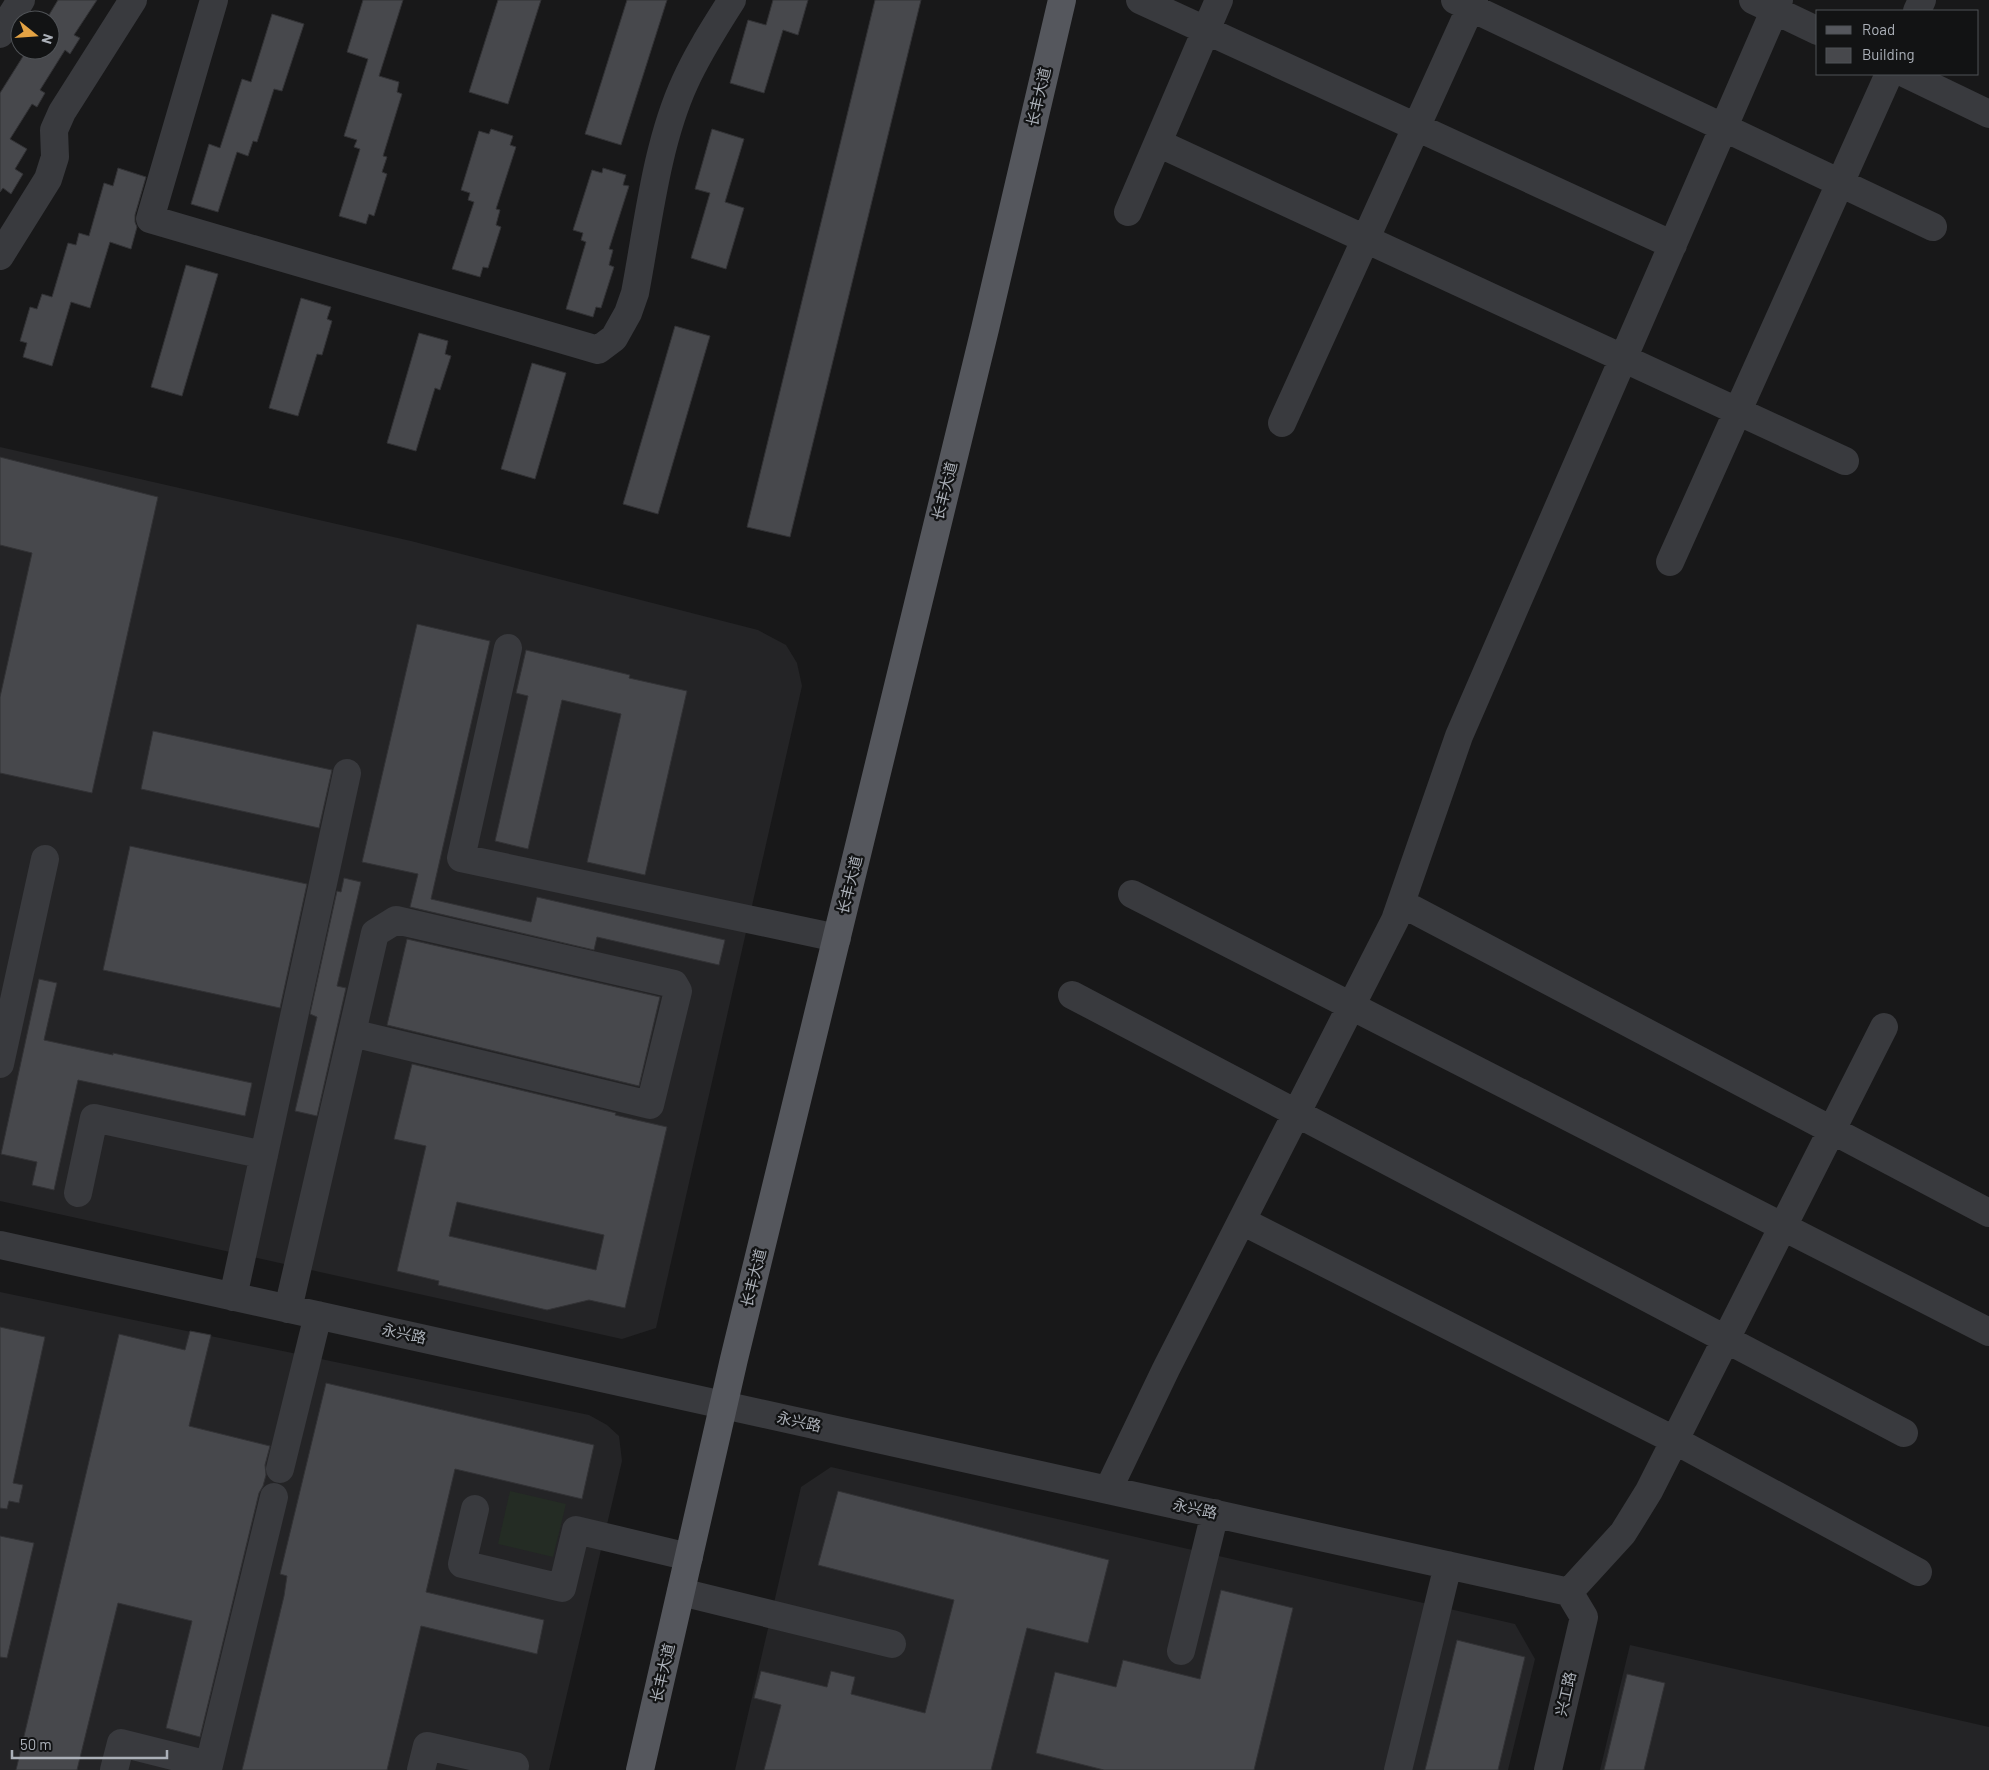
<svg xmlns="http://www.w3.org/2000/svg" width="1989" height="1770" font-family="Barlow,'Noto Sans SC',sans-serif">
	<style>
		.built { fill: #242426 }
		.green { fill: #242c24 }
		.building { fill: #47484c; stroke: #323235; fill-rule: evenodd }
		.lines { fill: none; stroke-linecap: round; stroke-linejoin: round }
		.minor { stroke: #393a3e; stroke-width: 28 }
		.major { stroke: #55575d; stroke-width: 28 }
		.labels { text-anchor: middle; stroke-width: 4.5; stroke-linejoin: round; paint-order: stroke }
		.street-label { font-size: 15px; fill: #abb0b8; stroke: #121314 }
	</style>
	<rect width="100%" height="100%" fill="#181819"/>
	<path class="built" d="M0 447 411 541 758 630 786 645 797 663 802 686 656 1328 622 1339 0 1201Z
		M0 1292 589 1415 607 1425 619 1436 622 1461 549 1770H0Z
		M831 1467 1515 1624 1535 1659 1508 1770H735L801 1487Z
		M1630 1645 1989 1727V1770H1600Z"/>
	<path class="green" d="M510 1491 566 1504 553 1557 498 1544Z"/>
	<path class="building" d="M58 0H97L74 35 80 38 70 54 65 50 40 90 45 93 37 107 32 104 10 139 27 149 15 169 23 174 11 194 3 188 0 192V93L27 50H50V20H46Z
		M363 0H403L379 76 399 82 397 92 402 94 383 156 387 157 382 172 387 174 374 216 369 214 366 224 339 216 360 149 354 147 357 140 344 136 368 59 347 52Z
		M498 0H541L508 104 469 92Z
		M627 0H667L621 145 585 134Z
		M773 0H808L798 35 783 30 764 93 730 83 748 20 766 25Z
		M875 0H921L790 537 747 527Z
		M272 14 304 24 282 91 274 89 257 142 253 141 248 156 237 152 218 212 191 204 209 144 220 148 242 79 251 82Z
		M491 129 513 136 510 145 516 147 496 209 500 210 496 225 501 227 488 268 483 267 480 277 452 269 474 202 468 200 470 193 461 190 479 131 489 134Z
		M712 129 744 139 725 202 744 208 726 269 691 258 710 193 695 189Z
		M118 168 146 177 135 215V222L137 227 131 249 110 242 90 308 71 302 52 366 23 357 27 343 20 341 30 307 37 309 42 294 52 297 68 243 76 245 79 233 89 236 104 183 113 186Z
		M603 168 626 175 623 185 629 186 609 249 613 250 609 265 614 267 601 308 596 307 593 317 566 309 586 242 581 240 583 233 573 230 592 170 602 173Z
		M186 265 218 274 182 396 151 387Z
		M301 298 331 307 327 319 332 321 322 355 317 354 298 416 269 408Z
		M675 326 710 336 658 514 623 504Z
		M419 333 448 341 445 354 451 356 440 390 435 388 416 451 387 443Z
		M532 363 566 373 535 479 501 469Z
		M0 457 158 497 92 793 0 773V697L32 553 0 545Z
		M417 624 490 641 431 899 531 922 537 897 725 940 719 965 597 937 594 950 410 907 418 874 362 862Z
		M526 650 630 675 629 678 687 691 645 875 587 862 621 714 562 700 528 849 495 841 528 696 516 693Z
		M153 731 332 770 319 828 141 789Z
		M130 846 307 884 280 1008 103 970Z
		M344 878 361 882 337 986 346 988 317 1116 295 1111 317 1017 310 1014 337 891 341 892Z
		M407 939 660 997 639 1086 387 1025Z
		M39 979 57 983 44 1040 113 1055V1053L252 1083 245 1116 78 1080 54 1190 32 1185 37 1162 1 1154Z
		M412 1064 616 1113 615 1115 667 1127 625 1308 589 1300 547 1310 438 1285 439 1281 397 1271 426 1146 394 1139ZM457 1202 604 1235 596 1270 449 1236Z
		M0 1327 45 1337 13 1483 23 1485 19 1503 9 1501 7 1509 0 1508Z
		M190 1331 211 1335 189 1426 270 1446 265 1465 266 1475 263 1486 259 1493 200 1737 166 1728 192 1621 118 1603 77 1770H16L119 1334 185 1350Z
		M326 1383 594 1445 582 1499 455 1469 426 1592 544 1620 537 1654 421 1626 387 1770H242L284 1596 287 1576 280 1574Z
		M838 1491 1109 1560 1088 1643 1027 1628 991 1770H764L781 1705 754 1698 761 1671 827 1687 831 1671 855 1677 851 1694 925 1713 954 1600 818 1565Z
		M0 1536 34 1543 7 1658 0 1657Z
		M1221 1590 1293 1608 1254 1770H1104L1036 1753 1055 1672 1116 1687 1123 1660 1200 1679Z
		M1457 1640 1525 1657 1498 1770H1425Z
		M1627 1674 1665 1683 1644 1770H1604Z"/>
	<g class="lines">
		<path class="minor" d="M214 0 150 219 598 350 614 338 628 313 635 293C648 225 656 145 685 82 698 53 715 27 732 0
			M1140 0 1673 245
			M1455 0 1933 227
			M1753 0 1818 31
			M1917 11 1922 0
			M0 34 21 0
			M1906 74 1989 114
			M1158 143 1845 461
			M1128 212 1219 0
			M0 256 48 179 55 157 54 130 62 112 133 0
			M1282 423 1474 0
			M1670 562 1889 74
			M508 648 461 858 837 938
			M1132 894 1989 1332
			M1401 903 1989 1213
			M1072 995 1904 1433
			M0 1064 45 859
			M78 1193 94 1118 264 1155
			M1242 1221 1674 1440 1918 1572
			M0 1245 1569 1592 1584 1617 1548 1770
			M233 1297 347 773
			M288 1309 375 933 396 920 674 984 678 991 650 1105 352 1033
			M280 1469 318 1315
			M1108 1490 1166 1369 1395 920 1459 736 1779 0
			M475 1509 462 1564 562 1588 576 1530 689 1557
			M681 1592 892 1644
			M1569 1592 1623 1533 1649 1491 1884 1027
			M1181 1651 1215 1513
			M114 1770 121 1743 209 1765 274 1497
			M421 1770 427 1746 515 1766 514 1770
			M1398 1770 1448 1565"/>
		<path class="major" d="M640 1770 734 1359 985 329 1062 0"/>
	</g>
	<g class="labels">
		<g class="street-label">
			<text transform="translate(1039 97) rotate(-77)" y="5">长丰大道</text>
			<text transform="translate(945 491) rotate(-76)" y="5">长丰大道</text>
			<text transform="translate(850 885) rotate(-76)" y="5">长丰大道</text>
			<text transform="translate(754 1278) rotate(-76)" y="5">长丰大道</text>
			<text transform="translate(404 1334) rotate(12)" y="5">永兴路</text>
			<text transform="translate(799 1422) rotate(12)" y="5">永兴路</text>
			<text transform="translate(1195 1509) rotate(12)" y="5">永兴路</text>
			<text transform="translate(663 1673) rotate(-77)" y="5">长丰大道</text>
			<text transform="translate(1566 1694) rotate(-77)" y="5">兴工路</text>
		</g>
	</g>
	<rect x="1816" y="10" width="162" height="65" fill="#121314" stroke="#4f5256"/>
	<rect x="1826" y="26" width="25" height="8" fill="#55575d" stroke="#4f5256"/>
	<text x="1862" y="35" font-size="15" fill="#abb0b8">Road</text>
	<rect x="1826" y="48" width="25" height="15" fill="#47484c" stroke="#4f5256"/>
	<text x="1862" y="60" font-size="15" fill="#abb0b8">Building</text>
	<g transform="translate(35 35) rotate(107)"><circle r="24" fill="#121314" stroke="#4f5256"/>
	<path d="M0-4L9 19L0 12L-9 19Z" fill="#e4a344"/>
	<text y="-8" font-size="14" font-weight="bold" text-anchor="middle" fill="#abb0b8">N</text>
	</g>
	<path d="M12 1750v8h155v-8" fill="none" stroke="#abb0b8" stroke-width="2.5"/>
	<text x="20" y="1750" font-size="15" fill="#abb0b8" stroke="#121314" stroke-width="4" paint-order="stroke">50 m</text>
</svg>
